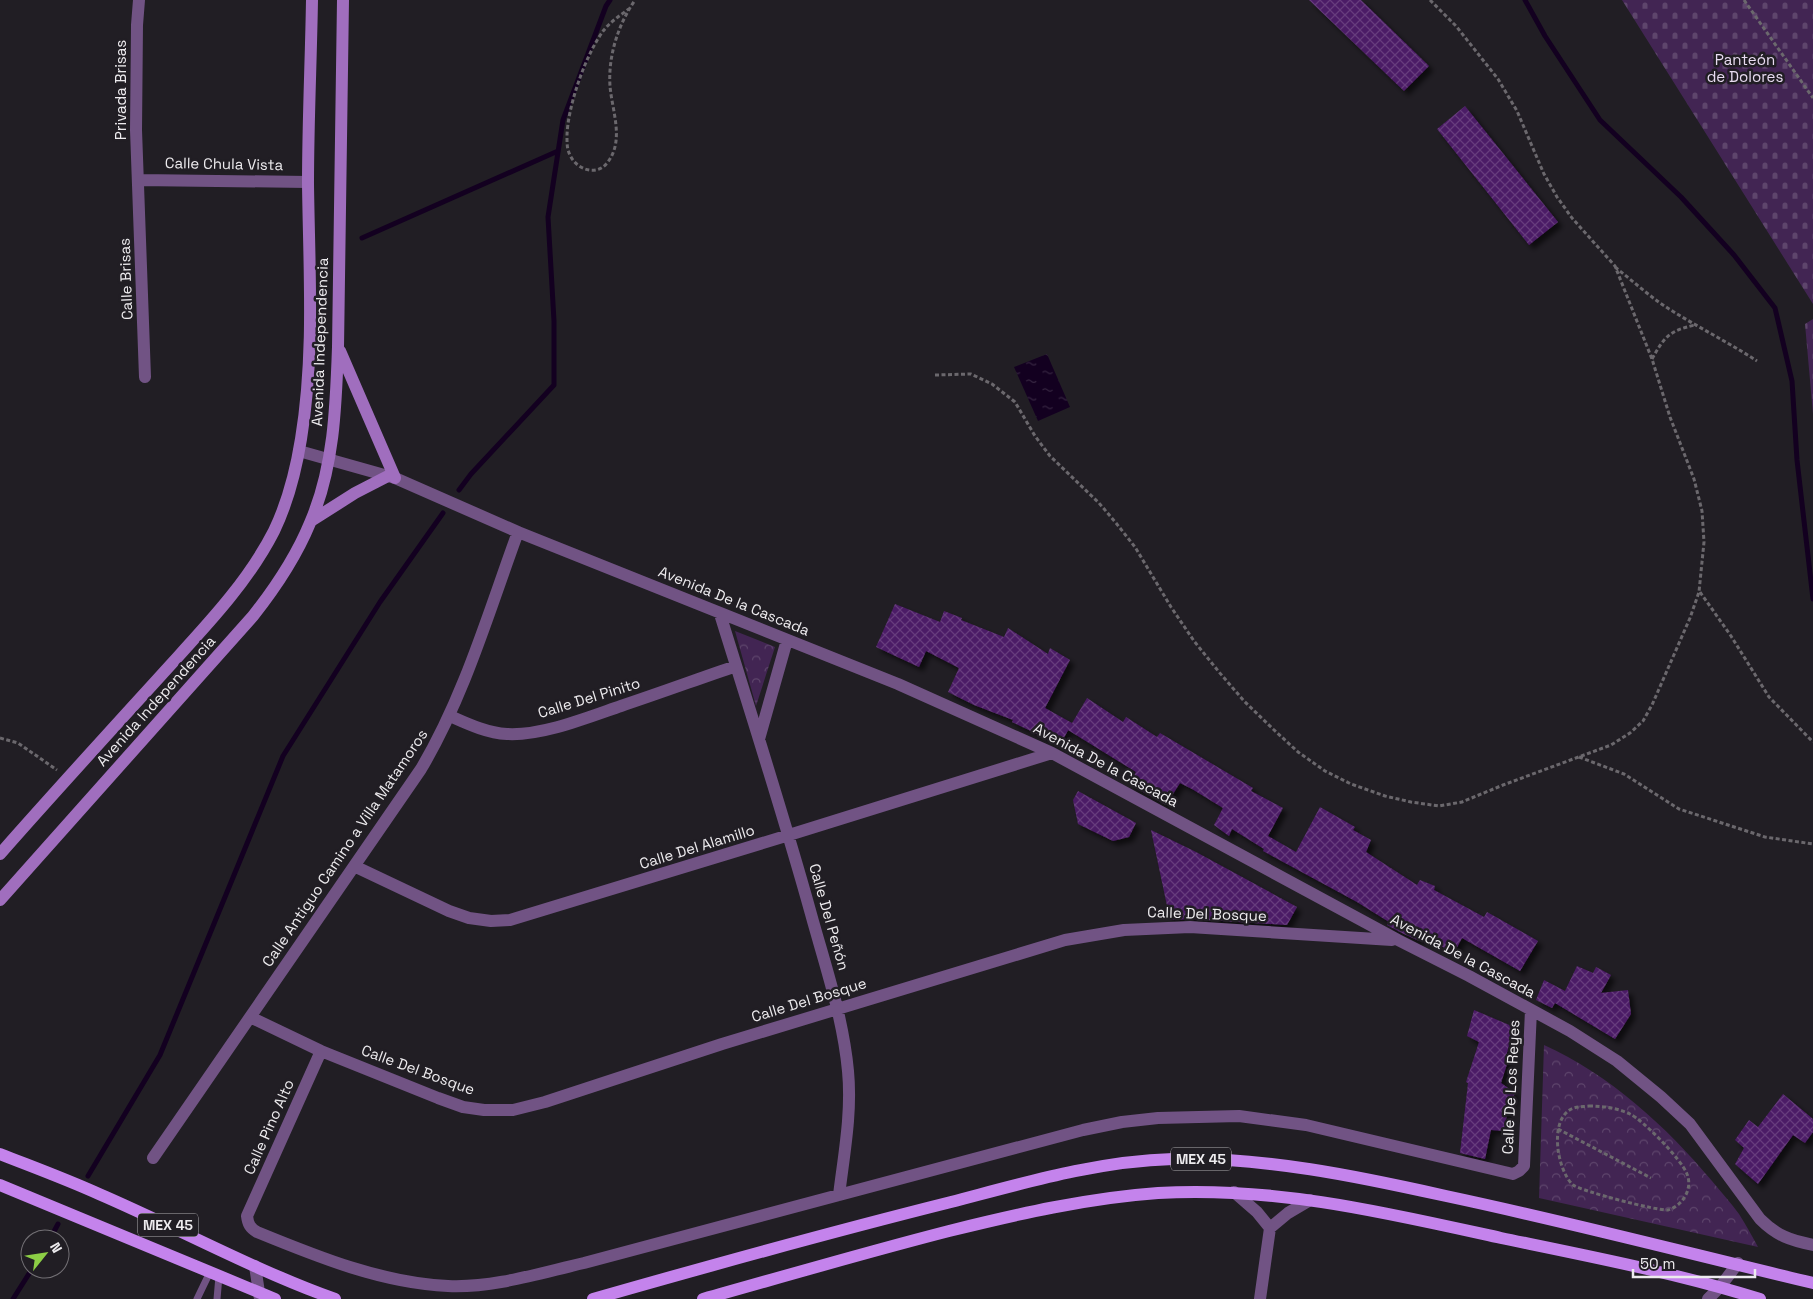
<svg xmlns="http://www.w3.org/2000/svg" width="1813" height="1299" font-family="'Space Grotesk',sans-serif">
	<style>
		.cemetery { fill: url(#cemetery-stones) }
		.park { fill: url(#park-crowns) }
		.water { fill: url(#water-ripples) }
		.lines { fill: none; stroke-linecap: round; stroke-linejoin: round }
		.stream { stroke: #130020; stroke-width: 5 }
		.building { fill: url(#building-cross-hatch); filter: url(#shadow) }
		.path { stroke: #6b686d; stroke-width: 3; stroke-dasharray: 4 2.5; stroke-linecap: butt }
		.lane { stroke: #715384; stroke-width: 7 }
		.street { stroke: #715384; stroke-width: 12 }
		.secondary { stroke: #a06ebe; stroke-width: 12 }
		.primary { stroke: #c483ec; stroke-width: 12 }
		.labels { text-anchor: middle; stroke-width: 5; stroke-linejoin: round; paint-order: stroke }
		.shield { fill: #211e24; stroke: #b0aeb1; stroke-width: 1 }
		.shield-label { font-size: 14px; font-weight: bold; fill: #edebee }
		.park-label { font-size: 15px; fill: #e8dbf1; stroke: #211e24 }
		.street-label { font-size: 15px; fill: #edebee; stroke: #211e24 }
	</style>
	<defs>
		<pattern id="cemetery-stones" width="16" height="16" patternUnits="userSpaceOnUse" patternTransform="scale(1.25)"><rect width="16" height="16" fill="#422553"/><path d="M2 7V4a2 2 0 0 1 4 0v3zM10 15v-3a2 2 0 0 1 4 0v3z" fill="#5e456c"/></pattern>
		<pattern id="park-crowns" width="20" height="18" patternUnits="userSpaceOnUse" patternTransform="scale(1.25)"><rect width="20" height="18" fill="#422553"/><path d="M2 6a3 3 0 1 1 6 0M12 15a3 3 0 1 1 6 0" fill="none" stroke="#5e456c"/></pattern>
		<pattern id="water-ripples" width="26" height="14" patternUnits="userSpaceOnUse" patternTransform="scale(1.25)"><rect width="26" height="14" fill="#130020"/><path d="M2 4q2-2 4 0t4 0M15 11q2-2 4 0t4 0" fill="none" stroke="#362541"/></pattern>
		<pattern id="building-cross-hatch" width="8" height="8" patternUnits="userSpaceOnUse" patternTransform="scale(1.25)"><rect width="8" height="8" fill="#4c1b66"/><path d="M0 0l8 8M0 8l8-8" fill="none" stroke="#663c7c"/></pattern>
		<filter id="shadow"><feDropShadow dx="4.5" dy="4.5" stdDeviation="2.5" flood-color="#0009"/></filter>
	</defs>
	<rect width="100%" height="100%" fill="#211e24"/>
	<path class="cemetery" d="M1622 0H1813V304Z
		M1813 319V414L1805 324Z"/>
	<path class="park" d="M735 631 775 647 756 706Z
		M1544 1045C1609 1074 1667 1127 1712 1181 1721 1192 1731 1203 1739 1214 1746 1225 1752 1236 1758 1247L1539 1198Z"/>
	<path class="water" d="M1047 354 1070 407 1038 421 1014 367Z"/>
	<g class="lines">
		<path class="stream" d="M1525 0 1545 36 1600 120 1681 197 1734 255 1775 308 1792 381 1797 460 1813 599
			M362 238 558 151
			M459 490 471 474 554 385V321L548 217 563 120 606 6 610 0
			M88 1176 160 1055 283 756 380 602 443 513
			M50 1239 58 1224
			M13 1299 32 1269"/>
	</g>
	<path class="building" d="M1309 0H1361L1429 66 1404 91Z
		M1465 106 1558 222 1529 245 1437 129Z
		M895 604 940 622 944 611 962 618 961 620 1004 637 1008 628 1048 654 1050 648 1070 660 1045 708 1072 723 1060 745 1012 722 1013 720 974 705 948 692 959 668 926 651 919 667 876 647Z
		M1087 698 1123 722 1126 717 1157 737 1160 733 1253 788 1251 791 1283 808 1268 836 1296 852 1320 807 1355 827 1353 830 1371 840 1366 852 1417 885 1420 880 1435 886 1434 890 1484 917 1487 912 1538 941 1520 971 1462 938 1454 953 1422 936 1419 941 1402 933 1387 925 1389 922 1357 902 1263 851 1264 849 1232 829 1229 836 1214 825 1223 808 1192 789 1180 783 1166 805 1129 784 1136 772 1068 730Z
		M1078 791 1136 823 1129 837 1113 841 1078 824 1073 800Z
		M1151 830 1196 852 1297 907 1287 925 1191 919 1170 920Z
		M1577 966 1593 973 1596 967 1611 975 1601 993 1628 990 1631 1014 1615 1039 1555 1003 1552 1008 1536 1000 1544 980 1565 991Z
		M1474 1010 1514 1027 1505 1060 1508 1061 1501 1083 1515 1093 1507 1112 1505 1131 1491 1130 1485 1159 1460 1153 1468 1083 1466 1082 1479 1042 1467 1036Z
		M1783 1094 1813 1119V1132L1805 1143 1793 1135 1758 1184 1735 1164 1744 1148 1735 1140 1749 1120 1758 1127Z"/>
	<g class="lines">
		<path class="path" d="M1744 0 1813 98
			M630 8C621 15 611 21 604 30 586 53 567 108 567 137 567 144 567 149 570 155 576 169 596 177 607 163 625 141 612 111 610 86 608 56 618 25 635 0
			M1615 267C1630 279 1645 292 1660 303 1691 324 1725 340 1757 361
			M1652 359C1665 336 1669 331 1695 325
			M935 375 971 374 992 384 1015 402 1035 436 1050 456 1099 503 1116 523 1135 547 1171 607 1194 641 1219 672 1244 701 1273 729 1298 752 1325 771 1351 784 1385 796 1411 802 1439 806 1462 802 1503 785 1611 745 1630 733 1643 721 1652 705 1690 618 1699 592 1704 542 1702 511 1694 479 1670 417 1652 359 1615 266 1572 218 1557 197 1544 174 1517 111 1498 79 1456 26 1430 0
			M1700 592 1731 636 1769 697 1813 742
			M0 738 18 743 57 770
			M1579 757 1624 774 1679 809 1765 837 1813 844
			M1589 1106C1603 1106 1617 1108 1630 1114 1643 1120 1682 1160 1687 1174 1691 1184 1688 1194 1681 1202 1678 1205 1673 1209 1668 1210 1657 1211 1581 1191 1573 1185 1558 1171 1550 1127 1567 1112 1573 1106 1581 1107 1589 1106Z
			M1558 1129 1651 1178"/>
		<path class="lane" d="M197 1299 210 1272
			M217 1299 219 1276"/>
		<path class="street" d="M139 0 137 25 136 130 145 377
			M139 180 308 182
			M299 451 395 478 518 532 898 684 1052 753 1398 940 1469 976 1570 1031 1617 1061 1661 1097 1690 1124 1760 1219C1777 1236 1790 1240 1813 1245
			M720 614C751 714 783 813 811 914 825 965 843 1017 848 1071 852 1113 844 1154 839 1195
			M450 716C468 724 487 733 507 734 542 736 589 717 621 706 660 693 698 679 736 666
			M759 739 787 640
			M354 866 449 911 469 918 491 921 510 920 789 835 1052 753
			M250 1017 321 1051 438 1098 463 1107 484 1110H513L545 1102 722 1044 1065 940 1124 930 1190 927 1392 940
			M321 1051 247 1216C248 1224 250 1228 257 1232 318 1257 382 1283 448 1286 494 1288 540 1273 584 1263L1083 1130 1122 1122 1158 1118 1239 1116 1306 1125 1513 1174 1519 1171 1524 1166 1531 1010
			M153 1158 421 769C464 697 489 611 518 532
			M1234 1192 1257 1212 1270 1228
			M255 1266 260 1299
			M1260 1299 1270 1228 1288 1213 1310 1200
			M1708 1299 1720 1287 1738 1263"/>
		<path class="secondary" d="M340 351 395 478
			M311 521 355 493 388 476
			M0 854C51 796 103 739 155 682 197 635 245 588 274 531 288 502 296 470 301 439 315 354 309 269 308 183 308 122 311 61 312 0
			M0 900 253 616C276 587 296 557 310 523 334 468 336 406 338 347L343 0"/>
		<path class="primary" d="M0 1154C33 1167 66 1179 99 1194 178 1228 254 1270 335 1299
			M0 1185 275 1299
			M593 1299C712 1265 831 1232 951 1202 1024 1183 1097 1161 1173 1159 1265 1157 1356 1176 1446 1196 1569 1222 1691 1254 1813 1283
			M703 1299C785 1276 867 1252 949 1231 1018 1214 1087 1198 1158 1193 1275 1186 1388 1213 1501 1238 1588 1256 1676 1273 1760 1299"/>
	</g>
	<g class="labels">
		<g class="shield">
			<rect x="1171" y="1147.5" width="60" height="23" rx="4"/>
			<rect x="138" y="1213.5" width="60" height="23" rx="4"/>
		</g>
		<g class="shield-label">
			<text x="1201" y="1164">MEX 45</text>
			<text x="168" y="1230">MEX 45</text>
		</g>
		<g class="park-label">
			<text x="1745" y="65">Panteón<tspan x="1745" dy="17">de Dolores</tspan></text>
		</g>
		<g class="street-label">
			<text transform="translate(121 90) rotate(-90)" y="5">Privada Brisas</text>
			<text transform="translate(224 164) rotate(1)" y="5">Calle Chula Vista</text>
			<text transform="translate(126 279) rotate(-92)" y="5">Calle Brisas</text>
			<text transform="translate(320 342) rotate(-88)" y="5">Avenida Independencia</text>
			<text transform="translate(734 601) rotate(22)" y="5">Avenida De la Cascada</text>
			<text transform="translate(589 698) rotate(-17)" y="5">Calle Del Pinito</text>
			<text transform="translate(156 701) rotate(-48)" y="5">Avenida Independencia</text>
			<text transform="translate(1106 765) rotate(28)" y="5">Avenida De la Cascada</text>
			<text transform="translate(697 847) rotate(-17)" y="5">Calle Del Alamillo</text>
			<text transform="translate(345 848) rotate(-56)" y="5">Calle Antiguo Camino a Villa Matamoros</text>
			<text transform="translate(1207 914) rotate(2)" y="5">Calle Del Bosque</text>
			<text transform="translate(829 917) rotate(74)" y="5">Calle Del Peñón</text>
			<text transform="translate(1463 956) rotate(28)" y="5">Avenida De la Cascada</text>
			<text transform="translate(809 1000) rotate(-17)" y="5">Calle Del Bosque</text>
			<text transform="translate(418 1070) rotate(20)" y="5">Calle Del Bosque</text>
			<text transform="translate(1511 1087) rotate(-87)" y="5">Calle De Los Reyes</text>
			<text transform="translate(269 1127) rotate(-66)" y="5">Calle Pino Alto</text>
		</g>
	</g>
	<g transform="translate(45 1254) rotate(60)"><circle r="24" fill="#211e24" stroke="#737075"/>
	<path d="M0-4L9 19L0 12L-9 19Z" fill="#8cce45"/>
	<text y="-8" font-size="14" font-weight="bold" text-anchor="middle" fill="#edebee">N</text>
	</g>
	<path d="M1633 1269v8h122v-8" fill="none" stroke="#edebee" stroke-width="2.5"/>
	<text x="1640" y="1269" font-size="15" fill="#edebee" stroke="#211e24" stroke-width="4" paint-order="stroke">50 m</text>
</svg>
